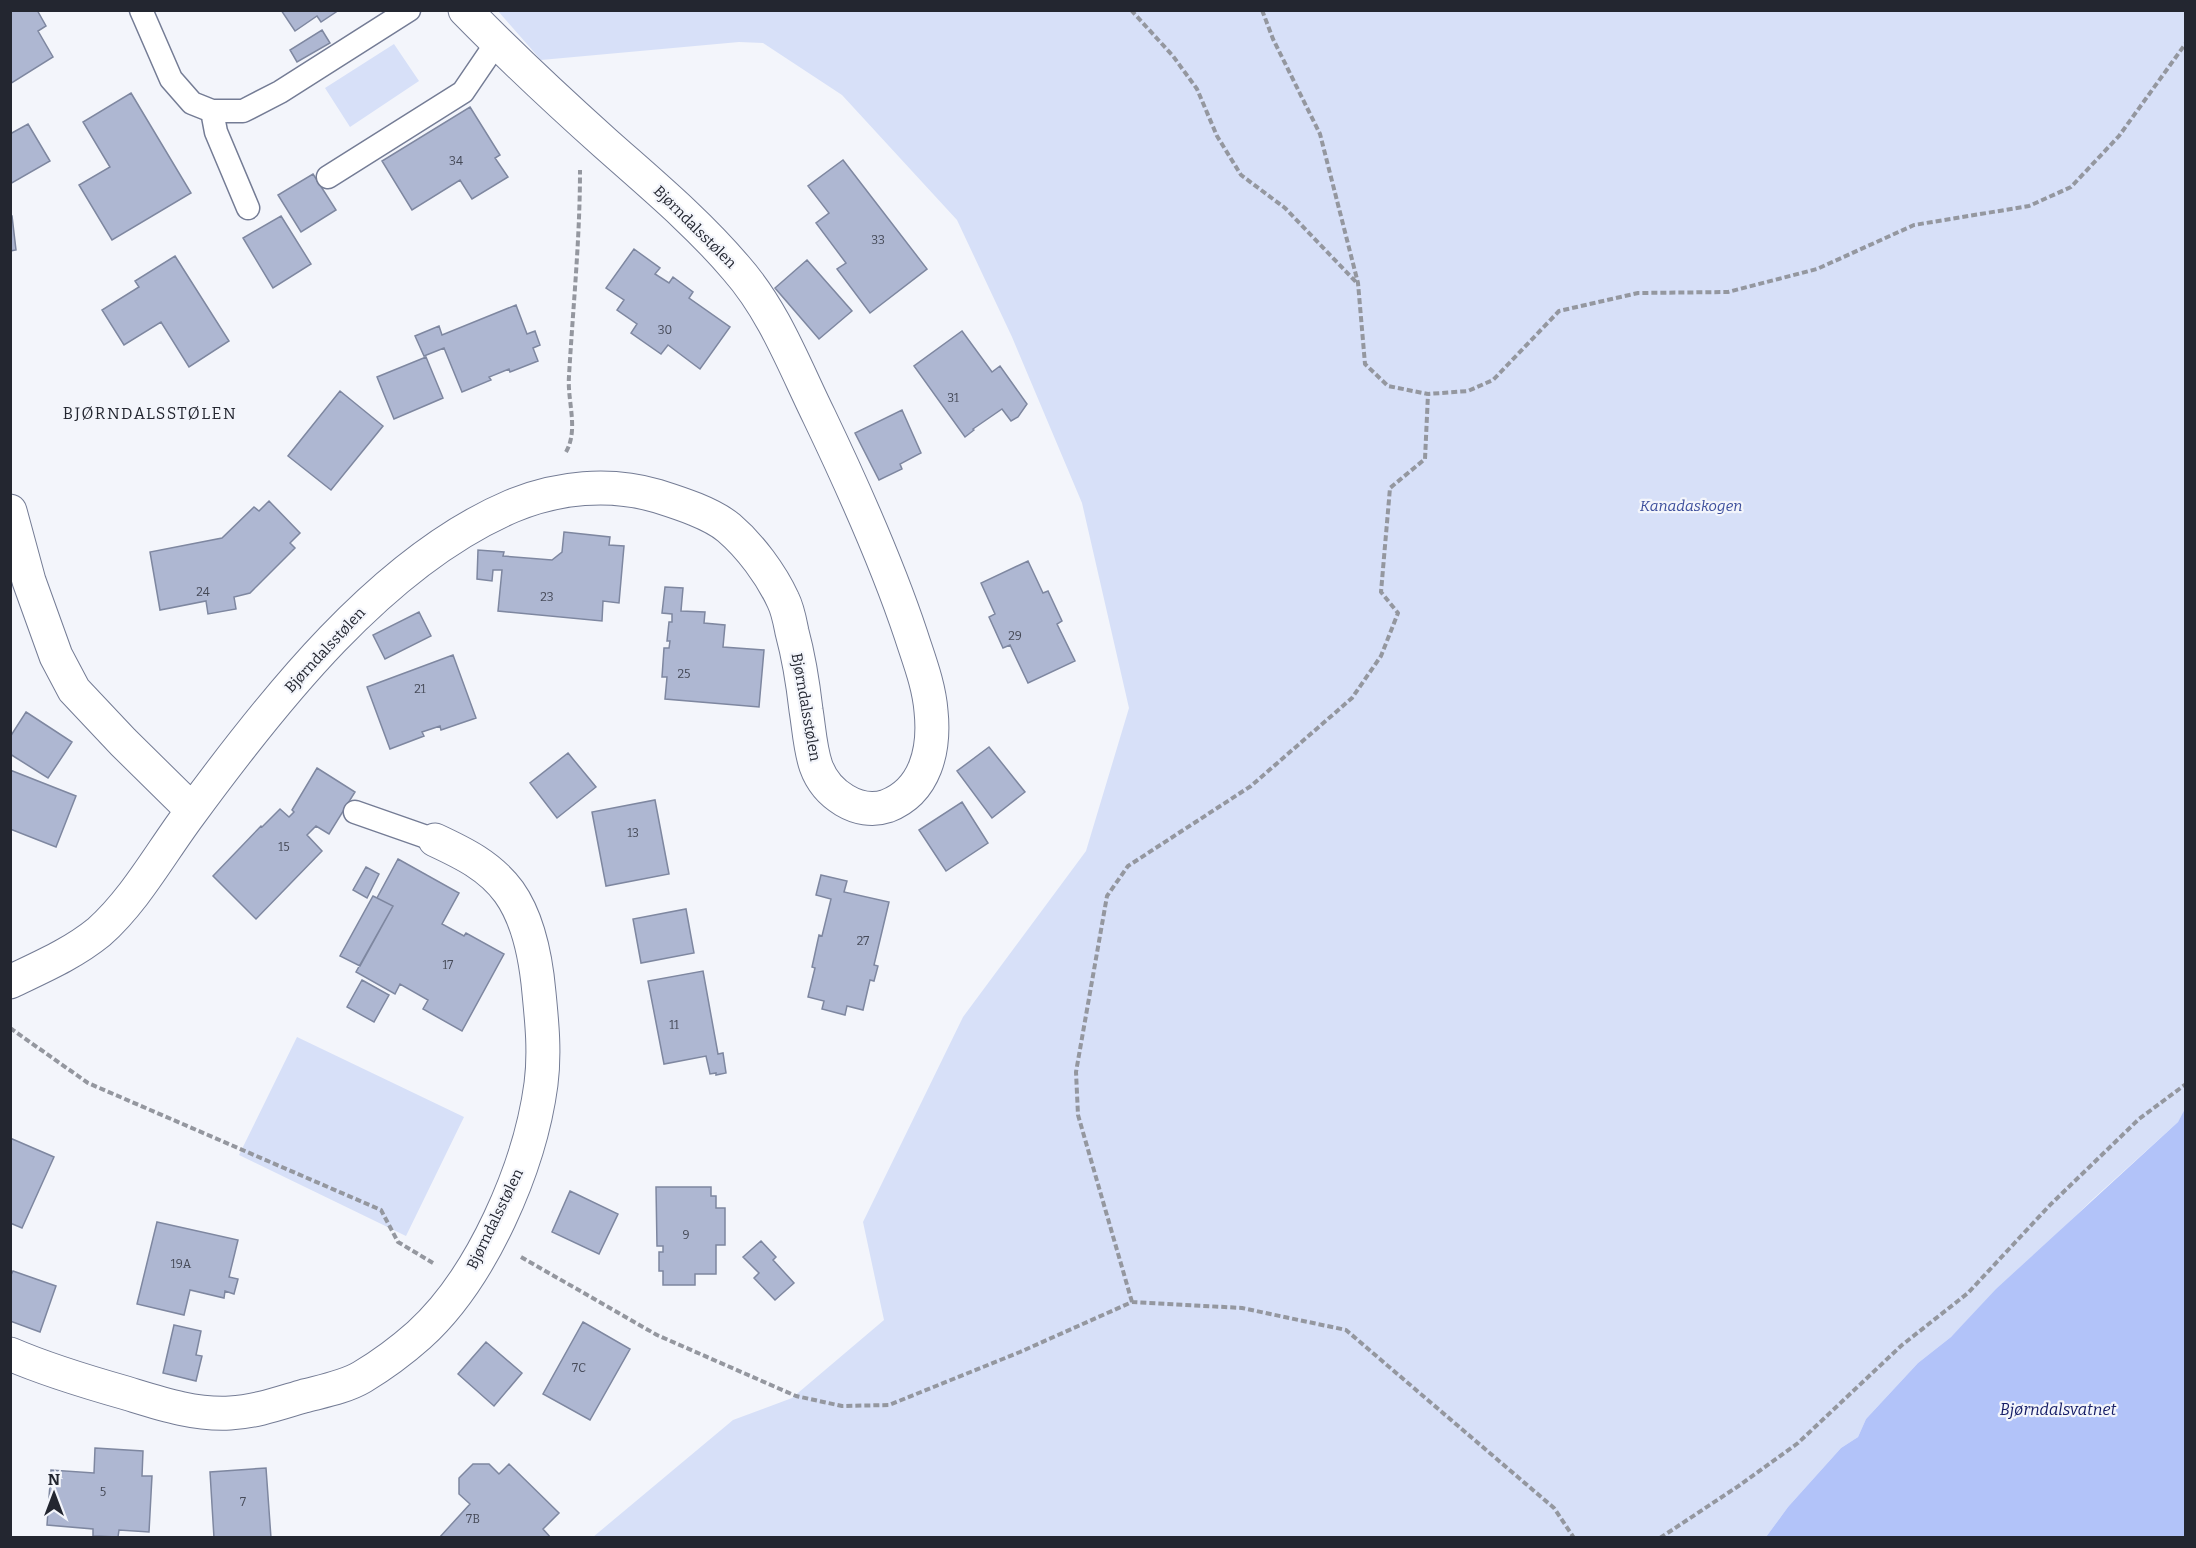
<svg xmlns="http://www.w3.org/2000/svg" width="2196" height="1548" font-family="Bitter,serif">
	<style>
		.green { fill: #d7e0f8 }
		.water { fill: #b2c3f9 }
		.building { fill: #aeb7d2; stroke: #7e87a0; stroke-width: 1.5 }
		.lines { fill: none; stroke-linecap: round; stroke-linejoin: round }
		.lane-casing { stroke: #747c95; stroke-width: 25 }
		.street-casing { stroke: #747c95; stroke-width: 35 }
		.path { stroke: #94979f; stroke-width: 4; stroke-dasharray: 6 3; stroke-linecap: butt }
		.lane { stroke: #fff; stroke-width: 22 }
		.street { stroke: #fff; stroke-width: 33 }
		.labels { text-anchor: middle; stroke-width: 4.5; stroke-linejoin: round; paint-order: stroke }
		.number-label { font-size: 12px; fill: #464a58 }
		.street-label { font-size: 15px; fill: #232630; stroke: #f3f5fb }
		.park-label { font-size: 15px; font-style: italic; fill: #3c4e9c; stroke: #f3f5fb }
		.neighbourhood-label { font-size: 16px; letter-spacing: 1.5px; fill: #232630; stroke: #f3f5fb }
		.water-label { font-size: 16px; font-style: italic; fill: #151d67; stroke: #f3f5fb }
	</style>
	<rect width="100%" height="100%" fill="#f3f5fb"/>
	<path class="green" d="M498 11H2185L2186 1109 2178 1122 2093 1199 1951 1337 1918 1363 1866 1419 1858 1437 1841 1448 1788 1507 1766 1537H593L733 1420 792 1398 884 1320 863 1222 963 1017 1086 851 1129 708 1082 503 1012 337 957 220 842 95 763 43 739 42 541 60Z
		M394 44 419 81 350 127 325 88Z
		M297 1037 464 1117 406 1236 239 1155Z"/>
	<path class="water" d="M2185 1109V1537H1766L1788 1507 1841 1448 1858 1437 1866 1419 1918 1363 1951 1337 1996 1289 2178 1122Z"/>
	<path class="building" d="M10 10H37L46 26 38 31 53 57 10 84Z
		M281 10H339L321 22 317 16 295 31Z
		M322 30 330 43 297 62 290 50Z
		M131 93 191 193 112 240 79 185 110 167 83 122Z
		M470 107 500 155 495 158 508 177 472 199 460 180 412 210 382 161Z
		M28 124 50 161 10 184V134Z
		M843 160 927 269 870 313 837 269 846 263 816 223 829 213 808 186Z
		M313 174 336 210 301 232 278 195Z
		M10 216H12L16 250 10 251Z
		M281 216 311 264 273 288 243 238Z
		M634 249 660 268 655 274 669 283 673 277 693 292 689 298 730 327 700 369 668 345 661 354 631 333 637 324 617 310 624 300 606 288Z
		M175 256 229 341 189 367 161 322 124 345 102 310 139 287 135 281Z
		M807 260 852 311 819 339 775 288Z
		M516 305 527 334 535 331 540 345 533 348 538 361 510 372 509 369 489 377 491 380 462 392 444 348 424 356 415 336 439 326 442 335Z
		M962 331 992 372 1000 366 1027 404 1018 417 1011 421 1002 409 973 429 974 430 965 437 914 366Z
		M426 357 443 398 394 419 377 377Z
		M340 391 383 426 331 490 288 456Z
		M902 410 921 453 900 464 902 469 879 480 855 433Z
		M269 501 300 533 290 543 295 548 250 593 234 597 236 609 208 614 206 601 160 610 150 552 222 538 254 507 259 511Z
		M564 532 610 537 609 545 624 546 619 603 603 601 602 621 498 611 502 570H493L492 581 477 579 478 550 504 552 503 556 552 560 562 552Z
		M1028 561 1043 593 1048 591 1062 621 1057 624 1075 661 1028 683 1010 645 1003 648 989 617 995 614 981 583Z
		M665 587 683 588 681 611 705 612 704 623 725 625 723 647 764 650 759 707 665 699 667 677H662L664 648H669L670 641H667L669 622H672V614L662 613Z
		M419 612 431 636 385 659 373 635Z
		M453 655 476 718 441 730 440 726 422 732 424 736 390 749 367 687Z
		M26 712 72 742 48 778 10 754V737Z
		M989 747 1025 792 992 818 957 771Z
		M568 753 596 787 557 818 530 783Z
		M317 768 355 792 329 834 316 826 307 835 322 851 256 919 213 876 261 826 262 827 280 809 289 817 294 812 292 810Z
		M10 770 76 796 56 847 10 829Z
		M655 800 669 874 606 886 592 812Z
		M962 802 988 843 946 871 919 830Z
		M398 859 459 893 442 924 464 936 466 933 504 954 462 1031 423 1009 428 1000 400 984 395 994 356 972 393 906 377 898Z
		M366 867 379 874 367 898 353 890Z
		M821 875 847 881 844 892 889 902 874 965 878 966 874 981 870 980 863 1010 847 1006 845 1015 822 1009 824 1001 808 997 815 968 812 967 819 935 822 936 831 899 816 895Z
		M373 896 393 906 360 966 340 956Z
		M686 909 694 953 641 963 633 919Z
		M703 971 718 1054 723 1053 726 1073 716 1075V1073L710 1074 706 1056 664 1064 648 981Z
		M362 980 389 995 374 1022 347 1007Z
		M10 1138 54 1157 22 1228 10 1223Z
		M656 1187H711V1196H716V1208H725V1245H716V1274H695V1285H663V1271H659V1252H663V1246H657Z
		M570 1191 618 1214 599 1254 552 1232Z
		M157 1222 238 1240 229 1277 238 1279 234 1294 225 1291 224 1298 190 1290 184 1315 137 1304Z
		M761 1241 776 1257 773 1260 794 1283 775 1300 754 1278 759 1273 743 1257Z
		M13 1271 56 1286 40 1332 10 1321V1277Z
		M583 1322 630 1349 590 1420 543 1394Z
		M174 1325 201 1331 196 1355 202 1356 196 1381 163 1373Z
		M486 1342 522 1373 494 1406 458 1374Z
		M95 1448 143 1451 142 1476H152L149 1532 119 1530 118 1537 93 1536V1529L47 1525 51 1470 94 1473Z
		M473 1464H489L499 1474 509 1464 559 1513 543 1529 551 1538H439L470 1504 459 1494V1478Z
		M266 1468 271 1538H214L210 1472Z"/>
	<g class="lines">
		<defs>
			<path id="lane" d="M141 10 171 79 192 103 212 111H243L280 92 409 10
				M212 111 216 132 248 208
				M328 177 463 92 497 42
				M355 812 435 840"/>
			<path id="street" d="M10 511 29 581 56 656 74 690 123 742 192 810
				M10 982C41 967 72 954 99 932 135 900 160 854 189 815 271 703 382 561 512 506 557 487 610 482 657 496 679 503 711 513 729 528 750 546 771 574 783 600 788 610 790 622 792 632 799 658 803 684 806 710 809 728 810 749 816 766 826 794 858 816 887 806 926 791 935 749 931 711 929 685 919 660 911 635 886 560 853 487 819 416 794 365 774 311 736 268 697 222 650 183 605 143 557 100 510 56 465 10
				M10 1354C47 1370 87 1382 126 1393 159 1403 194 1415 230 1413 255 1412 280 1403 304 1396 323 1391 345 1387 362 1377 382 1365 401 1351 419 1335 482 1278 530 1167 541 1084 545 1053 542 1023 539 993 536 959 529 920 509 892 490 866 463 853 435 840"/>
		</defs>
		<use href="#lane" class="lane-casing"/>
		<use href="#street" class="street-casing"/>
		<path class="path" d="M1131 10 1173 56 1197 89 1217 136 1241 175 1285 208 1357 283
			M1262 10 1273 39 1320 134 1358 283 1365 364 1388 386 1428 394 1468 391 1493 380 1559 311 1638 293 1728 292 1817 269 1914 225 2029 206 2071 187 2119 136 2186 43
			M566 452C579 429 567 401 569 376 573 307 580 239 580 170
			M10 1028 88 1083 381 1210 398 1242 433 1263
			M521 1257 657 1335 796 1396 842 1406 889 1405 1020 1352 1132 1302 1242 1308 1346 1330 1554 1508 1574 1538
			M1132 1302 1078 1115 1076 1072 1107 896 1128 866 1251 786 1352 698 1381 656 1398 613 1381 592 1390 488 1425 459 1428 394
			M1660 1538 1740 1485 1798 1443 1902 1345 1968 1293 2050 1205 2139 1119 2186 1084"/>
		<use href="#lane" class="lane"/>
		<use href="#street" class="street"/>
	</g>
	<g class="labels">
		<g class="number-label">
			<text x="456" y="165">34</text>
			<text x="878" y="244">33</text>
			<text x="665" y="334">30</text>
			<text x="953" y="402">31</text>
			<text x="203" y="596">24</text>
			<text x="547" y="601">23</text>
			<text x="1015" y="640">29</text>
			<text x="684" y="678">25</text>
			<text x="420" y="693">21</text>
			<text x="633" y="837">13</text>
			<text x="284" y="851">15</text>
			<text x="863" y="945">27</text>
			<text x="448" y="969">17</text>
			<text x="674" y="1029">11</text>
			<text x="686" y="1239">9</text>
			<text x="181" y="1268">19A</text>
			<text x="579" y="1372">7C</text>
			<text x="103" y="1496">5</text>
			<text x="243" y="1506">7</text>
			<text x="473" y="1523">7B</text>
		</g>
		<g class="street-label">
			<text transform="translate(695 227) rotate(45)" y="5">Bjørndalsstølen</text>
			<text transform="translate(325 650) rotate(-47)" y="5">Bjørndalsstølen</text>
			<text transform="translate(806 707) rotate(80)" y="5">Bjørndalsstølen</text>
			<text transform="translate(495 1219) rotate(-64)" y="5">Bjørndalsstølen</text>
		</g>
		<g class="park-label">
			<text x="1691" y="511">Kanadaskogen</text>
		</g>
		<g class="neighbourhood-label">
			<text x="150" y="419">BJØRNDALSSTØLEN</text>
		</g>
		<g class="water-label">
			<text x="2058" y="1415">Bjørndalsvatnet</text>
		</g>
	</g>
	<rect width="2196" height="1548" fill="none" stroke="#232630" stroke-width="24"/>
	<g transform="translate(54 1494)" stroke="#f3f5fb" stroke-width="4.5" paint-order="stroke">
	<path d="M0-4.5L10 22L0 15L-10 22Z" fill="#232630"/>
	<text y="-9" font-size="16" font-weight="bold" text-anchor="middle" fill="#232630">N</text>
	</g>
</svg>
